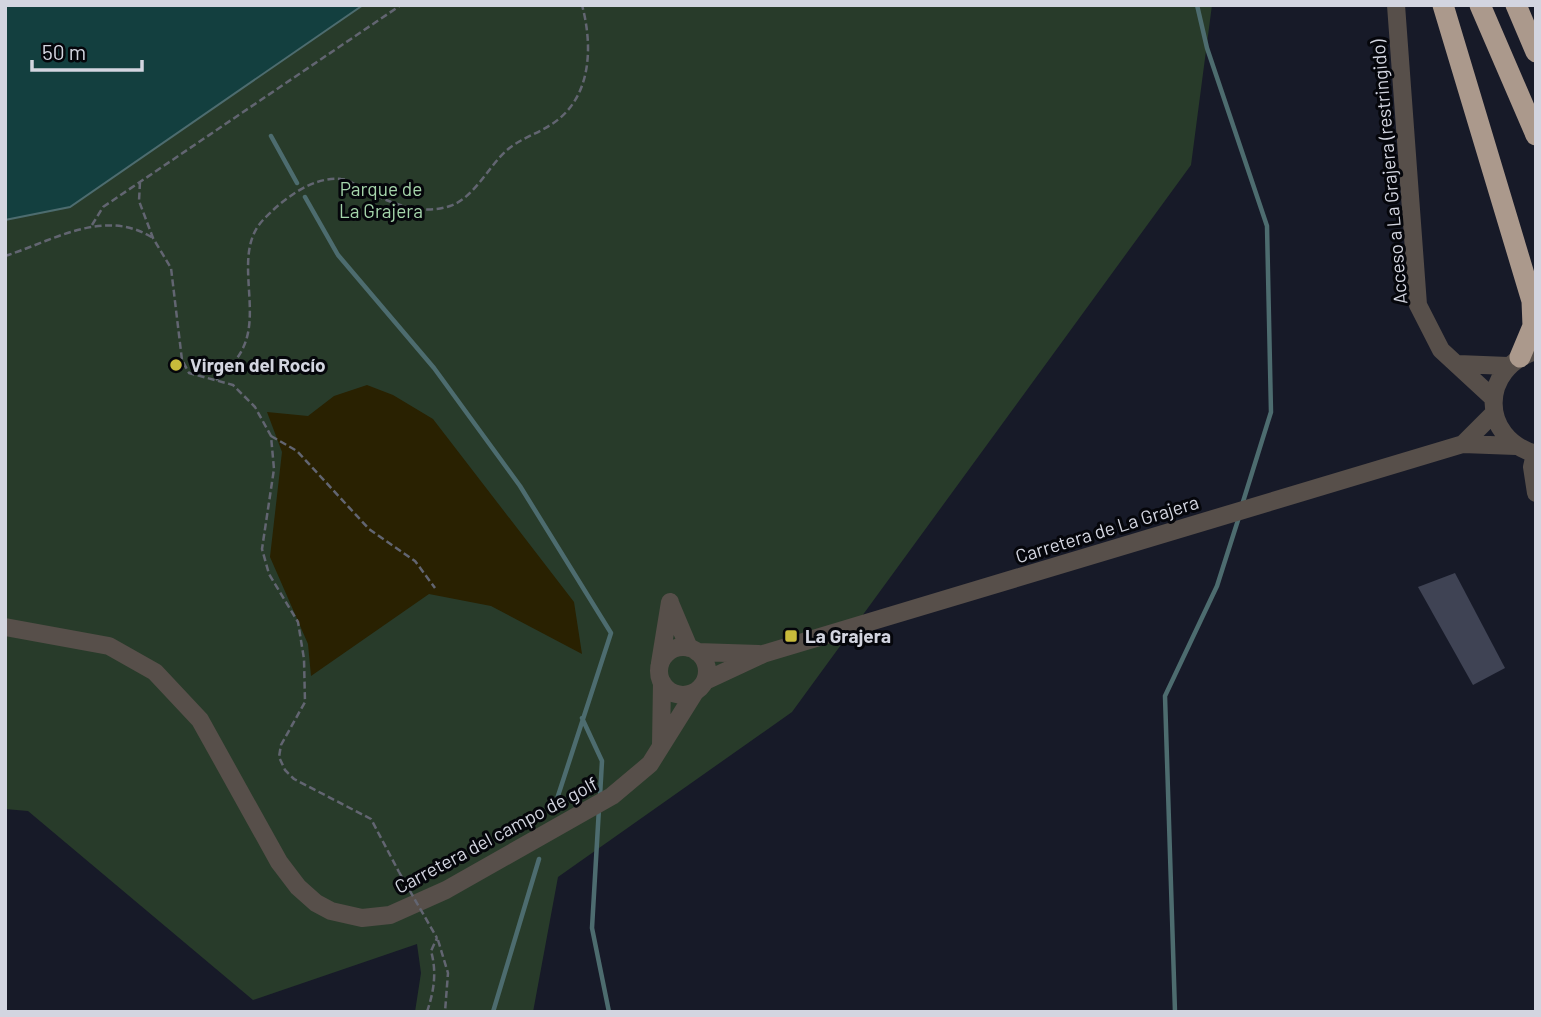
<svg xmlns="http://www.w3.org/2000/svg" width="1541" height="1017" font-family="Barlow,sans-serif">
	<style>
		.green { fill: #283b2a }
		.sand { fill: #292101 }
		.water { fill: #133f3f; stroke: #4d6c6f; stroke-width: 2 }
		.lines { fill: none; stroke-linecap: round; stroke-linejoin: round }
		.stream { stroke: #4d6c6f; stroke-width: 4.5 }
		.building { fill: #3f4354 }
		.path { stroke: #626571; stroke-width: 2.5; stroke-dasharray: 7 3.5; stroke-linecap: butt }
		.minor { stroke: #574f4a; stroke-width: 18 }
		.highway { stroke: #ab998c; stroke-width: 21 }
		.path-bridge { stroke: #626571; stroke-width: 2.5; stroke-dasharray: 7 3.5; stroke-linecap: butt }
		.poi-dot { fill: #c8bb3b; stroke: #05060b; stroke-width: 2.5 }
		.labels { text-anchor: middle; stroke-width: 6; stroke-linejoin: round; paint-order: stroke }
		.street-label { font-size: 19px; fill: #d3d5e0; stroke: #05060b }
		.park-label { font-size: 19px; fill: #a5d5ab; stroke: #05060b }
		.poi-label { font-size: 19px; font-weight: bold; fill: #d3d5e0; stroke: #05060b; text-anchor: start }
	</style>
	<rect width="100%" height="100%" fill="#171a28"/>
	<path class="green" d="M5 5H1212L1191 165 792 712 558 877 533 1012H415L421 973 417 944 253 1000 28 811 5 809Z"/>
	<path class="sand" d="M367 385 393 395 433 419 574 602 582 654 491 606 429 594 311 676 308 644 270 557 282 452 267 412 308 416 334 396Z"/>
	<path class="water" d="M5 5H363L70 207 5 220Z"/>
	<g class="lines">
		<path class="stream" d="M1197 5 1207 48 1267 226 1271 412 1242 505
			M271 136 297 183
			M305 197 338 255 434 368 520 486 611 633 556 802
			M582 718 602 761 600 796
			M599 808 592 928 609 1012
			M493 1012 539 859
			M1175 1012 1165 696 1217 586 1239 517"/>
	</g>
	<path class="building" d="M1455 573 1505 668 1473 685 1418 587Z"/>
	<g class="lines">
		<path class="path" d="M140 182 139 201 153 238 171 268 182 360 189 373 233 385 255 407 271 436 274 469 262 549 269 574 298 622 304 659 305 702 281 745 279 757 285 770 294 779 371 819 399 872
			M92 225 103 207 401 5
			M5 256C53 241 104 207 153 238
			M216 380C227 370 237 361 243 348 262 309 232 253 263 220 282 200 312 176 341 179 348 179 357 186 364 190 391 203 420 216 450 206 474 198 488 167 506 151 519 139 537 134 552 124 592 98 593 46 582 5
			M271 436 297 451 369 529 415 561 435 588
			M438 940 448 973 445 1012
			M427 1012C434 991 437 972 431 951L437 938"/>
		<path class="minor" d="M1396 5 1418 305 1441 350 1493 398
			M1536 351C1480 368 1479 438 1536 454
			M1458 364 1508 366
			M1463 444 1494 413
			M1535 454 1532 467 1536 493
			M670 603 689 648
			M5 627 109 646 155 672 200 720 279 862 298 887 316 903 331 911 362 918 390 915 446 890 612 796 650 764 695 692
			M659 671a24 24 0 1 1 48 0a24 24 0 1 1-48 0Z
			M697 652 759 654
			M660 663 670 602
			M705 681 763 654 1463 444 1516 446
			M661 745 662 682"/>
		<path class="highway" d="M1443 5 1532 301 1533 326 1520 357
			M1480 5 1536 135
			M1516 5 1536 52"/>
		<path class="path-bridge" d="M399 872 437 938"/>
	</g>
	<g class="poi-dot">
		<circle cx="176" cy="365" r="7"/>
		<rect x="784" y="629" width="14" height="14" rx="3.5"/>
	</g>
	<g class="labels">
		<g class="street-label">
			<text transform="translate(1389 172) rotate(-95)" y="7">Acceso a La Grajera (restringido)</text>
			<text transform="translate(1107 529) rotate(-17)" y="7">Carretera de La Grajera</text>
			<text transform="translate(496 835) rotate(-28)" y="7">Carretera del campo de golf</text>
		</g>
		<g class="park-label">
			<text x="381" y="196">Parque de<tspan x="381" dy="22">La Grajera</tspan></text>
		</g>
		<g class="poi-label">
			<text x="190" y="372">Virgen del Rocío</text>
			<text x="805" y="643">La Grajera</text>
		</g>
	</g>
	<rect width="1541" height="1017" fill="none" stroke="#d3d5e0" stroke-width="14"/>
	<path d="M32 60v10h110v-10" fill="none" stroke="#d3d5e0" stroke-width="3.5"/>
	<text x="42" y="60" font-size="21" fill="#d3d5e0" stroke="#05060b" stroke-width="5" paint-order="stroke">50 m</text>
</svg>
